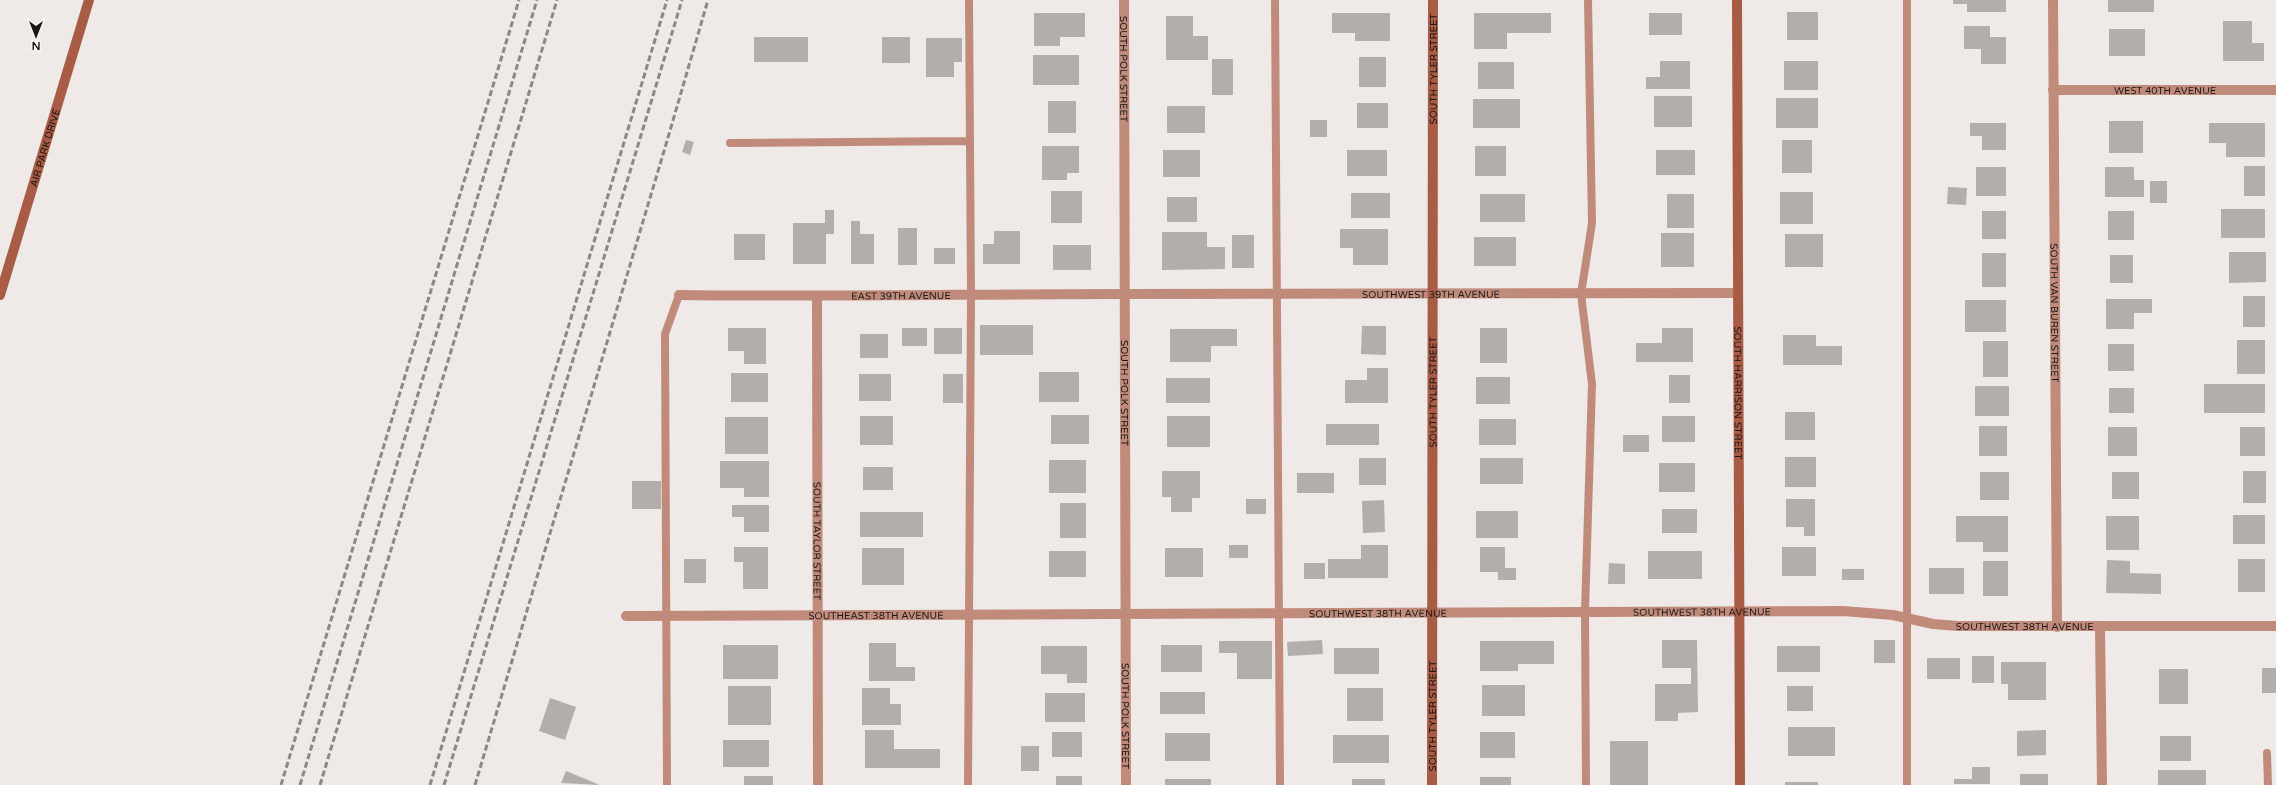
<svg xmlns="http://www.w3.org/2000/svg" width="2276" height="785" font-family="'Varela Round',sans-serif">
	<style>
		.building { fill: #b3aeac }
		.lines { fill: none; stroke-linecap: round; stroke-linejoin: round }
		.lane { stroke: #c18b7b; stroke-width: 8 }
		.street { stroke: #c18b7b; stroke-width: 10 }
		.secondary { stroke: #a85b45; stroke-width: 10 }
		.rail { stroke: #8c8887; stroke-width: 3; stroke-dasharray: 6 3; stroke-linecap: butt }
		.labels { text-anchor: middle; stroke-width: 4; stroke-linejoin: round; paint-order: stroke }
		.street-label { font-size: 10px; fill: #191716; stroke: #fcf6f5 }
	</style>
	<rect width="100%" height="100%" fill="#efe9e8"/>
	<path class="building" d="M1953 0H2006V12H1967V4H1953Z
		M2108 0H2154V12H2108Z
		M1787 12H1818V40H1787Z
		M1034 13H1085V37H1060V46H1034Z
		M1332 13H1390V41H1355V33H1332Z
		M1474 13H1551V33H1507V49H1474Z
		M1649 13H1682V35H1649Z
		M1166 16H1193V36H1208V60H1166Z
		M2223 21H2252V43H2264V61H2223Z
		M1964 26H1990V37H2006V64H1981V49H1964Z
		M2109 29H2145V56H2109Z
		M754 37H808V62H754Z
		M882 37H910V63H882Z
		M926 38H962V62H954V77H926Z
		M1033 55H1079V85H1033Z
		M1359 57H1386V87H1359Z
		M1212 59H1233V95H1212Z
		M1660 61H1690V89H1646V77H1660Z
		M1784 61H1818V90H1784Z
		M1478 62H1514V89H1478Z
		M1654 96H1692V127H1654Z
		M1776 98H1818V128H1776Z
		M1473 99H1520V128H1473Z
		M1048 101H1076V133H1048Z
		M1357 103H1388V128H1357Z
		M1167 106H1205V133H1167Z
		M1310 120H1327V137H1310Z
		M2109 121H2143V153H2109Z
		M1970 123H2006V150H1982V136H1970Z
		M2209 123H2265V157H2226V143H2209Z
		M686 140 694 142 690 155 682 152Z
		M1782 140H1812V173H1782Z
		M1042 146H1079V173H1067V180H1042Z
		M1475 146H1506V176H1475Z
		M1163 150H1200V177H1163Z
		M1347 150H1387V176H1347Z
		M1656 150H1695V175H1656Z
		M2244 166H2265V196H2244Z
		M1976 167H2006V196H1976Z
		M2105 167H2134V180H2144V197H2105Z
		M2150 181H2167V203H2150Z
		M1948 187 1967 188 1966 205 1947 204Z
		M1051 191H1082V223H1051Z
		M1780 192H1813V224H1780Z
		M1351 193H1390V218H1351Z
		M1480 194H1525V222H1480Z
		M1667 194H1694V228H1667Z
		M1167 197H1197V222H1167Z
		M2221 209H2265V238H2221Z
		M825 210H834V234H826V264H793V223H825Z
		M1982 211H2006V239H1982Z
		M2108 211H2134V240H2108Z
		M851 221H860V234H874V264H851Z
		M898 228H917V265H898Z
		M1340 229H1388V265H1353V248H1340Z
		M994 231H1020V264H983V244H994Z
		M1162 232H1207V247H1225V269L1162 270Z
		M1661 233H1694V267H1661Z
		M734 234H765V260H734Z
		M1785 234H1823V267H1785Z
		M1232 235H1254V268H1232Z
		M1474 237H1516V266H1474Z
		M1053 245H1091V270H1053Z
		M934 248H955V264H934Z
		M2229 252H2266V282L2229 283Z
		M1982 253H2006V287H1982Z
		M2110 255H2133V283H2110Z
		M2243 296H2265V327H2243Z
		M2106 299H2152V313H2134V329H2106Z
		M1965 300H2006V332H1965Z
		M980 325H1033V355H980Z
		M1362 326H1386V355L1361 354Z
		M728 328H766V364H744V351H728Z
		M902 328H927V346H902Z
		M934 328H962V354H934Z
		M1480 328H1507V363H1480Z
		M1662 328H1693V362H1636V343H1662Z
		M1170 329H1237V346H1211V362H1170Z
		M860 334H888V358H860Z
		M1783 335H1816V346H1842V365H1783Z
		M2237 340H2265V374H2237Z
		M1983 341H2008V377H1983Z
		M2108 344H2134V371H2108Z
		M1367 368H1388V403H1345V380H1367Z
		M1039 372H1079V402H1039Z
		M731 373H768V402H731Z
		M859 374H891V401H859Z
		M943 374H963V403H943Z
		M1669 375H1690V403H1669Z
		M1476 377H1510V404H1476Z
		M1166 378H1210V403H1166Z
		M2204 384H2265V413H2204Z
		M1975 386H2009V416H1975Z
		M2109 388H2134V413H2109Z
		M1785 412H1815V440H1785Z
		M1051 415H1089V444H1051Z
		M860 416H893V445H860Z
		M1167 416H1210V447H1167Z
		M1662 416H1695V442H1662Z
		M725 417H768V454H725Z
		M1479 419H1516V445H1479Z
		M1326 424H1379V445H1326Z
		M1979 426H2007V456H1979Z
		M2108 427H2137V456H2108Z
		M2240 427H2265V456H2240Z
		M1623 435H1649V452H1623Z
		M1785 457H1816V487H1785Z
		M1359 458H1386V485H1359Z
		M1480 458H1523V484H1480Z
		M1049 460H1086V493H1049Z
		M720 461H769V497H744V488H720Z
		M1659 463H1695V492H1659Z
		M863 467H893V490H863Z
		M1162 471H1200V498H1192V512H1171V497H1162Z
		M2243 471H2266V503H2243Z
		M1980 472H2009V500H1980Z
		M2112 472H2139V499H2112Z
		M1297 473H1334V493H1297Z
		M632 481H661V509H632Z
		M1246 499H1266V514H1246Z
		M1786 499H1815V536H1804V527H1786Z
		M1384 500 1385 532 1363 533 1362 501Z
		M1060 503H1086V538H1060Z
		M732 505H769V532H744V517H732Z
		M1662 509H1697V533H1662Z
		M1476 511H1518V538H1476Z
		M860 512H923V537H860Z
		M2233 515H2265V544H2233Z
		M1956 516H2008V552H1983V542H1956Z
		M2106 516H2139V550H2106Z
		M1229 545H1248V558H1229Z
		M1361 545H1388V578H1328V559H1361Z
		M734 547H768V589H743V562H734Z
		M1480 547H1505V568H1516V580H1498V572H1480Z
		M1782 547H1816V576H1782Z
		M862 548H904V585H862Z
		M1165 548H1203V577H1165Z
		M1049 551H1086V577H1049Z
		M1648 551H1702V579H1648Z
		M684 559H706V583H684Z
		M2238 559H2265V592H2238Z
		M2107 560 2130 561V573L2161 574V594L2106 593Z
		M1983 561H2008V596H1983Z
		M1304 563H1325V579H1304Z
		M1609 563 1625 564V584H1608Z
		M1929 568H1964V594H1929Z
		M1842 569H1864V580H1842Z
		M1322 640 1323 654 1288 656 1287 642Z
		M1662 640H1697L1698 712 1678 713V721H1655V684H1691V668H1662Z
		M1874 640H1895V663H1874Z
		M1219 641H1272V679H1237V653H1219Z
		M1480 641H1554V664H1518V671H1480Z
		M869 643H896V667H915V681H869Z
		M723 645H778V679H723Z
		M1161 645H1202V672H1161Z
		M1041 646H1087V683H1067V674H1041Z
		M1777 646H1820V672H1777Z
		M1334 648H1379V674H1334Z
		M1972 656H1994V683H1972Z
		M1927 658H1960V679H1927Z
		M2001 662H2046V700H2008V684H2001Z
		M2262 668H2276V693H2262Z
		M2159 669H2188V704H2159Z
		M1482 685H1525V716H1482Z
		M728 686H771V725H728Z
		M1787 686H1813V711H1787Z
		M862 688H890V704H901V725H862Z
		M1347 688H1383V721H1347Z
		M1160 692H1205V714H1160Z
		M1045 693H1085V722H1045Z
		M550 698 576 707 565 740 539 731Z
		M1788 727H1835V756H1788Z
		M865 730H894V749H940V768H865Z
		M2046 730V755L2017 756V731Z
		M1052 732H1082V757H1052Z
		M1480 732H1515V758H1480Z
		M1165 733H1210V761H1165Z
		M1333 735H1389V763H1333Z
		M2160 736H2191V761H2160Z
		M723 740H769V767H723Z
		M1610 741H1648V785H1610Z
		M1021 746H1039V771H1021Z
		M1972 767H1990V784H1954V779H1972Z
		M2158 770H2206V785H2158Z
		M566 771 600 785 561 783Z
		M2020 774H2048V785H2020Z
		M744 776H773V785H744Z
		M1056 776H1082V785H1056Z
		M1480 777H1511V785H1480Z
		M1165 779H1211V785H1165Z
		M1352 779H1385V785H1352Z
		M1785 782H1818V785H1785Z"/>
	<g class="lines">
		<path class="lane" d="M1275 0 1280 785
			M1907 0V785
			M730 143 970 141
			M2267 753 2268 785
			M667 785 665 334 679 295
			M968 785 971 295 969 0
			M1586 785 1585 611 1592 384 1581 294 1592 223 1588 0"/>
		<g class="street">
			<path id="s1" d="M1124 0 1126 785"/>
			<path id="s2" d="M2053 0 2057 627"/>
			<path id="s3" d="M2053 90H2276"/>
			<path id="s4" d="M679 295C828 297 977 294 1126 294 1330 294 1534 294 1738 293"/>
			<path id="s5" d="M817 297 818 785"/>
			<path id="s6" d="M626 616 1843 611 1893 615 1933 624 1958 626H2276"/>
			<path d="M2100 628 2102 785"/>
		</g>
		<g class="secondary">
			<path id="s7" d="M1737 0 1740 785"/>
			<path id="s8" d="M0 295 89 0"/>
			<path id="s9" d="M1432 785 1433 0"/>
		</g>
		<path class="rail" d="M281 785 519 0
			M300 785 537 0
			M320 785 557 0
			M430 785 667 0
			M444 785 682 0
			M475 785 667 141 708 0"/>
	</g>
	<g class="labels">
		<g class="street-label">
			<text dy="4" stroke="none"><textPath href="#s1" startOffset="69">SOUTH POLK STREET</textPath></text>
			<text dy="4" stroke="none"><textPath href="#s9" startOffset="716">SOUTH TYLER STREET</textPath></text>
			<text dy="4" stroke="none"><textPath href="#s3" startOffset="112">WEST 40TH AVENUE</textPath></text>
			<text dy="4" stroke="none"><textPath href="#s8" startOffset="154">AIR PARK DRIVE</textPath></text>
			<text dy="4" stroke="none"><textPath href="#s4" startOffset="752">SOUTHWEST 39TH AVENUE</textPath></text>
			<text dy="4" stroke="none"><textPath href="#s4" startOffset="222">EAST 39TH AVENUE</textPath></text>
			<text dy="4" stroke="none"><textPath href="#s2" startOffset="313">SOUTH VAN BUREN STREET</textPath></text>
			<text dy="4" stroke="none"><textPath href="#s7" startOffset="393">SOUTH HARRISON STREET</textPath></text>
			<text dy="4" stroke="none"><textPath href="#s1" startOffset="393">SOUTH POLK STREET</textPath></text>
			<text dy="4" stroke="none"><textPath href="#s9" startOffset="393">SOUTH TYLER STREET</textPath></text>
			<text dy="4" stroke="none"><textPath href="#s5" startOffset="244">SOUTH TAYLOR STREET</textPath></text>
			<text dy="4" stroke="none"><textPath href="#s6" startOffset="1076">SOUTHWEST 38TH AVENUE</textPath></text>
			<text dy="4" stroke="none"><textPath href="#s6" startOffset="752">SOUTHWEST 38TH AVENUE</textPath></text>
			<text dy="4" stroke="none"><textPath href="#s6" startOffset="250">SOUTHEAST 38TH AVENUE</textPath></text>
			<text dy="4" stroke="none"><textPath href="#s6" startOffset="1400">SOUTHWEST 38TH AVENUE</textPath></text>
			<text dy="4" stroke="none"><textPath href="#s1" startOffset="716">SOUTH POLK STREET</textPath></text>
			<text dy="4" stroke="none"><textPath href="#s9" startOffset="69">SOUTH TYLER STREET</textPath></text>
		</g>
	</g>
	<g transform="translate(36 36) rotate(180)" stroke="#fcf6f5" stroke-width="3" paint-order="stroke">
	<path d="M0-3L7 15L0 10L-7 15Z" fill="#191716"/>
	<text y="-6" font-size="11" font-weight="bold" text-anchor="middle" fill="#191716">N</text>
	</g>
</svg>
